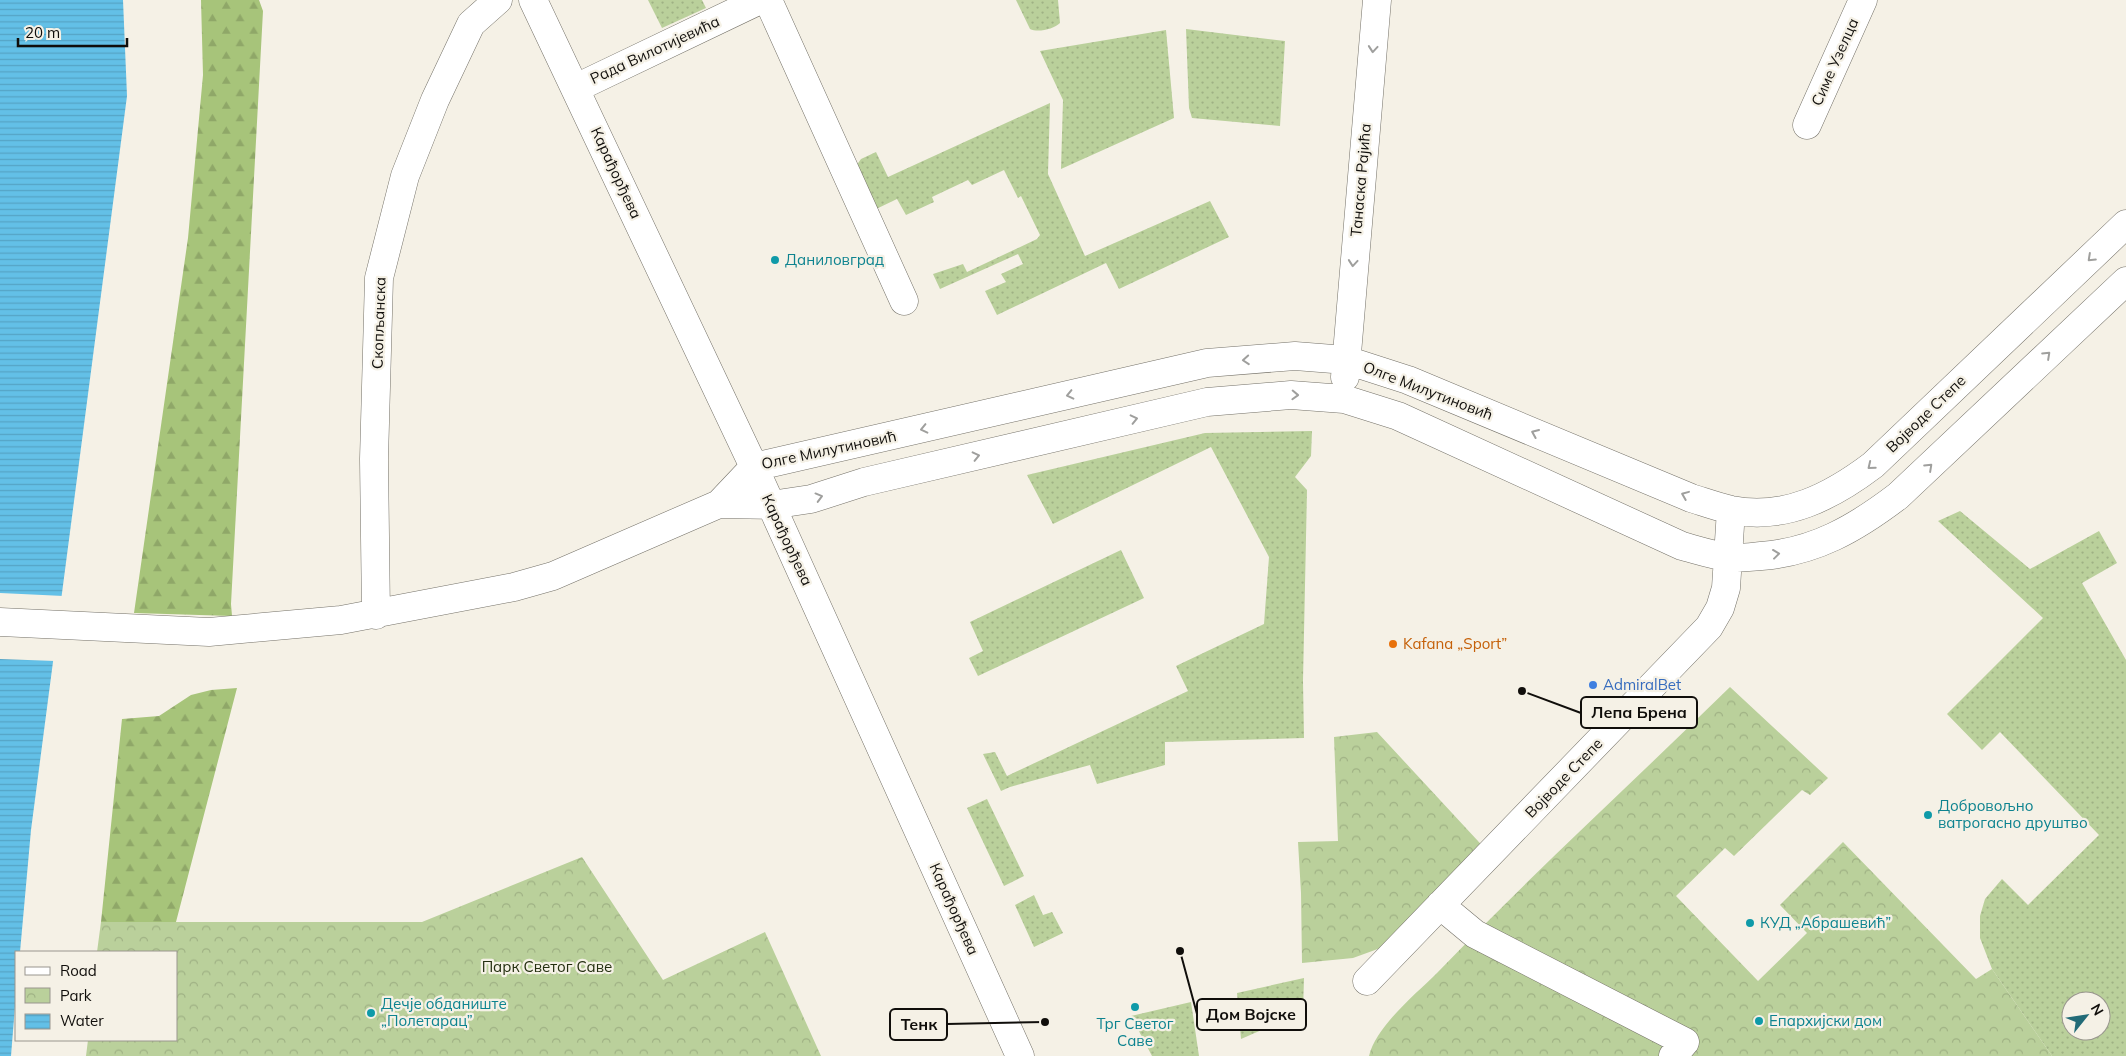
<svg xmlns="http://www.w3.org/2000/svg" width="2126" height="1056" font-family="Mulish,sans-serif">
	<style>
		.grass { fill: url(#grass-dots); fill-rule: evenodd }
		.forest { fill: url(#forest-firs) }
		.park { fill: url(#park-crowns) }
		.water { fill: url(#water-rules) }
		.pier { fill: #f5f1e6 }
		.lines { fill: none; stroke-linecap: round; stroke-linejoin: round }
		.minor-casing { stroke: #747168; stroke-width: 29 }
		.minor { stroke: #fff; stroke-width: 28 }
		.oneway { stroke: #9f9f9d }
		.culture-dot { fill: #0f9aa8; stroke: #f5f1e6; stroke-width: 2 }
		.food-dot { fill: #e8710a; stroke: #f5f1e6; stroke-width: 2 }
		.shop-dot { fill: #3f7fe0; stroke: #f5f1e6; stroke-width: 2 }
		.labels { text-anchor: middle; stroke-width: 4.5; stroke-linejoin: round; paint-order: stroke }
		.street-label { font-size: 15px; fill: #100e0b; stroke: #f5f1e6 }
		.culture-label { font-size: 15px; fill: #0d838f; stroke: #f5f1e6; text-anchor: start }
		.food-label { font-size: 15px; fill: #c56008; stroke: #f5f1e6; text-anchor: start }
		.shop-label { font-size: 15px; fill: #366cbe; stroke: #f5f1e6; text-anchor: start }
		.park-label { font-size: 15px; fill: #242f10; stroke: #f5f1e6 }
		.leader { fill: none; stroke: #100e0b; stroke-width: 2 }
		.callout-dot { fill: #100e0b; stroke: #f5f1e6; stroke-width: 2 }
		.callout { fill: #f5f1e6; stroke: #100e0b; stroke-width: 2 }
		.callout-label { font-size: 16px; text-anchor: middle; font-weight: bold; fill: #100e0b }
	</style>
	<defs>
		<pattern id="grass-dots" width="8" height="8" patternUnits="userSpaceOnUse" patternTransform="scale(1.25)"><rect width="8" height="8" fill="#bad09b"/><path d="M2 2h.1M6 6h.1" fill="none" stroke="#9fb184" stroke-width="1.8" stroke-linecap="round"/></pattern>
		<pattern id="forest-firs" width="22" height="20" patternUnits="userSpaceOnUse" patternTransform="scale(1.25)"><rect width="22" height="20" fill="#a7c47a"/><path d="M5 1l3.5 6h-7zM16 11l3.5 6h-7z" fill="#8fa768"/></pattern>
		<pattern id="park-crowns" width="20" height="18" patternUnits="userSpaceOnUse" patternTransform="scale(1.25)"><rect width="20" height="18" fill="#bad09b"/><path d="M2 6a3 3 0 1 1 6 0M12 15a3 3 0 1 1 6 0" fill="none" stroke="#9fb184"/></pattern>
		<pattern id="water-rules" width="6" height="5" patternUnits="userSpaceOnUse" patternTransform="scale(1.25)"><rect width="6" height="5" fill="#63c0e7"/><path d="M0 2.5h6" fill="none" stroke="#55a4c5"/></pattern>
	</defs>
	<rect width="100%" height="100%" fill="#f5f1e6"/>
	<path class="grass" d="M648 0H702L706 8 662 28Z
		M1016 0H1058L1060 23C1054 29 1038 33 1030 29Z
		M1186 29 1285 41 1280 126 1192 118 1189 108Z
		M1166 30 1174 118 1061 169 1063 100 1040 51Z
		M1050 103 1048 174 1085 256 1210 201 1229 237 1119 289 1106 263 997 315 985 291 1006 282 1001 274 1023 264 1018 254 940 289 933 274 963 264 967 272 1037 239 1040 235 1021 196 1018 198 1004 170 972 185 968 180 932 197 934 202 906 215 897 199 874 210 856 166 861 159 876 152 888 177Z
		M1312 431 1311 456 1295 477 1307 490 1303 681 1304 738 1165 742V765L1097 784 1090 765 1010 787 1001 791 983 754 995 752 1007 776 1188 691 1176 666 1264 624 1269 557 1211 447 1053 524 1027 475 1205 433Z
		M1960 511 2030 569 2099 531 2117 563 2082 583 2126 660V1056H2052L1992 969 1980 938V916L1985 899 2002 879 2028 905 2099 835 2000 732 1982 750 1947 714 2043 618 1938 521ZM2071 1001H2101V1031H2071Z
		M1121 550 1144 598 978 676 969 658 983 651 970 622Z
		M987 799 1024 876 1004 886 967 808Z
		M1034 895 1043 915 1052 912 1063 933 1034 947 1015 905Z
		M1304 978 1303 1012 1241 1039 1237 993Z
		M1191 1002 1199 1056H1152L1131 1016Z"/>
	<path class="forest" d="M201 0H259L263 11 231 604 232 616 134 613 188 238 203 75Z
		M237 688 176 922H101L122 719 159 716 191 695 211 690Z"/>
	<path class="park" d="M1730 687 1828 778 1810 795 1802 790 1734 856 1725 848 1676 896 1758 981 1807 933 1780 905 1843 842 1976 979 1992 969 2052 1056H1369C1376 1026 1416 994 1438 972 1532 874 1633 782 1730 687Z
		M1377 732 1490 854 1408 938 1353 958 1302 963 1301 893 1298 842 1338 841 1334 737Z
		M582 857 663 980 765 932 821 1056H86L88 1040H176V952H97L101 922H422Z"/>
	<path class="water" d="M0 0H123L127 96 31 830 20 952H16V994L11 1056H0Z"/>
	<path class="pier" d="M0 593 64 596 55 661 0 659Z"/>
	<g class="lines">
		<defs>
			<path id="minor" d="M533 0 754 467 1020 1056
				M768 0 904 301
				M576 88 760 0
				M1807 125 1863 0
				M1345 377 1377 0
				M719 504 771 505 811 499 864 482 1207 402 1291 395 1344 399 1398 416 1682 546C1697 550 1712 555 1727 557 1738 559 1750 557 1761 556 1815 552 1856 528 1898 496L2126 281
				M376 615 374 459 379 278 405 176 435 100 471 24 498 0
				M0 622 209 632 341 620 514 587 553 576 719 504 754 467 1207 363 1295 356 1346 360 1408 380 1691 498C1704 502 1718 507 1731 510 1785 521 1832 496 1873 465L2126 224
				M1440 905 1475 934 1685 1042 1673 1056
				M1367 981 1709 627 1720 608 1726 588 1731 510"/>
		</defs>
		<use href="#minor" class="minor-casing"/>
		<use href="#minor" class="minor"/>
	</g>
	<defs><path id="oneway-chevron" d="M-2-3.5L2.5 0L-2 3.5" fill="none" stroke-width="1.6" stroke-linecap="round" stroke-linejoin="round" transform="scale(1.25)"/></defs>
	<g class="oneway">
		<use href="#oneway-chevron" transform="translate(1373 49) rotate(95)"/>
		<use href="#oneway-chevron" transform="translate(2091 258) rotate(137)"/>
		<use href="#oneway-chevron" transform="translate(1353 263) rotate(95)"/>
		<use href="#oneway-chevron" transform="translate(2047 355) rotate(-43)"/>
		<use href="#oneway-chevron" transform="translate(1246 360) rotate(176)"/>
		<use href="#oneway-chevron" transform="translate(1070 395) rotate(167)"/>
		<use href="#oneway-chevron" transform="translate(1295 395) rotate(2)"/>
		<use href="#oneway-chevron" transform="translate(1134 419) rotate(-13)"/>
		<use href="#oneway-chevron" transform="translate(924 429) rotate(167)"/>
		<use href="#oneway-chevron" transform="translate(1535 433) rotate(-157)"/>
		<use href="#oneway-chevron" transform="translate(976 456) rotate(-13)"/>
		<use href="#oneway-chevron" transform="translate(1871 466) rotate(141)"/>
		<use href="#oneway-chevron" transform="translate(1929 467) rotate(-43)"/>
		<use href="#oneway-chevron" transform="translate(1685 495) rotate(-158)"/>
		<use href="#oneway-chevron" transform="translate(819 497) rotate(-15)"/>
		<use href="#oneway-chevron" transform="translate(1776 554) rotate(-7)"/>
	</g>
	<g class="culture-dot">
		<circle cx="775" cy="260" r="5"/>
		<circle cx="1928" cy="815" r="5"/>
		<circle cx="1750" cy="923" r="5"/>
		<circle cx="1135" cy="1007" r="5"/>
		<circle cx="371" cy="1013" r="5"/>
		<circle cx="1759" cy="1021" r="5"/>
	</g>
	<circle class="food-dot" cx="1393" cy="644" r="5"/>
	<circle class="shop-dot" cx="1593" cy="685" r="5"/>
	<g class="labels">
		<g class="street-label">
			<text transform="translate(655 50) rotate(-25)" y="5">Рада Вилотијевића</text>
			<text transform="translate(1835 62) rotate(-66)" y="5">Симе Узелца</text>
			<text transform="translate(616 173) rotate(65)" y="5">Карађорђева</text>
			<text transform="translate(1361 180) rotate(-85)" y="5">Танаска Рајића</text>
			<text transform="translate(379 323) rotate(-88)" y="5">Скопљанска</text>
			<text transform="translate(1428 391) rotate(21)" y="5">Олге Милутиновић</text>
			<text transform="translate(1926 414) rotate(-44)" y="5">Војводе Степе</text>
			<text transform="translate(829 450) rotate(-12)" y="5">Олге Милутиновић</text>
			<text transform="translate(787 540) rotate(65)" y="5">Карађорђева</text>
			<text transform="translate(1564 778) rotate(-46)" y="5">Војводе Степе</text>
			<text transform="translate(954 909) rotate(66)" y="5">Карађорђева</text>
		</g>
		<g class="culture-label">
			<text x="785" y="265">Даниловград</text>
			<text x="1938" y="811">Добровољно<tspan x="1938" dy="17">ватрогасно друштво</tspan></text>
			<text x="1760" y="928">КУД „Абрашевић”</text>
			<text x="381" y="1009">Дечје обданиште<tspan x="381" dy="17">„Полетарац”</tspan></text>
			<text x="1769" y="1026">Епархијски дом</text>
			<text x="1135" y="1029" text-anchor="middle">Трг Светог<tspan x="1135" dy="17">Саве</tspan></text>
		</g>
		<g class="food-label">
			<text x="1403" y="649">Kafana „Sport”</text>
		</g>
		<g class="shop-label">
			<text x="1603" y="690">AdmiralBet</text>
		</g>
		<g class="park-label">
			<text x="547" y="972">Парк Светог Саве</text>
		</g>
	</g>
	<path class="leader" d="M1522 691L1581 713M1180 951L1197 1014M1045 1022L947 1024"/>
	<g class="callout-dot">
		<circle cx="1522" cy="691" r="5"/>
		<circle cx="1180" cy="951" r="5"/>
		<circle cx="1045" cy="1022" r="5"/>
	</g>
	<g class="callout">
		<rect x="1581" y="697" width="116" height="31" rx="5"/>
		<rect x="1197" y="999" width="109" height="31" rx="5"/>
		<rect x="890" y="1009" width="57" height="31" rx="5"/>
	</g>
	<g class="callout-label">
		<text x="1639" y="718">Лепа Брена</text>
		<text x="1251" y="1020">Дом Војске</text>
		<text x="919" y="1030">Тенк</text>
	</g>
	<rect x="15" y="951" width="162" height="90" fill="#f5f1e6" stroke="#99968e"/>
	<rect x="25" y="967" width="25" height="8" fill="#ffffff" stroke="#99968e"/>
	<text x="60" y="976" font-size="15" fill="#100e0b">Road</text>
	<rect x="25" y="988" width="25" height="15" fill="url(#park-crowns)" stroke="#99968e"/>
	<text x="60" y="1001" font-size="15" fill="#100e0b">Park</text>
	<rect x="25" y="1014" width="25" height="15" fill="url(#water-rules)" stroke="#99968e"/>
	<text x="60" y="1026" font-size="15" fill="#100e0b">Water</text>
	<g transform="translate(2086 1016) rotate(60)"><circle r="24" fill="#f5f1e6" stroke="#99968e"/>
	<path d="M0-4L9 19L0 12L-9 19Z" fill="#226b77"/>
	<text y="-8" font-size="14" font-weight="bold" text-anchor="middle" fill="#100e0b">N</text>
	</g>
	<path d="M18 38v8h109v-8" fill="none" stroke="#100e0b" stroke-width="2.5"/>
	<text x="25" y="38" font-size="15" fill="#100e0b" stroke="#f5f1e6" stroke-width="4" paint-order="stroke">20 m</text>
</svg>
